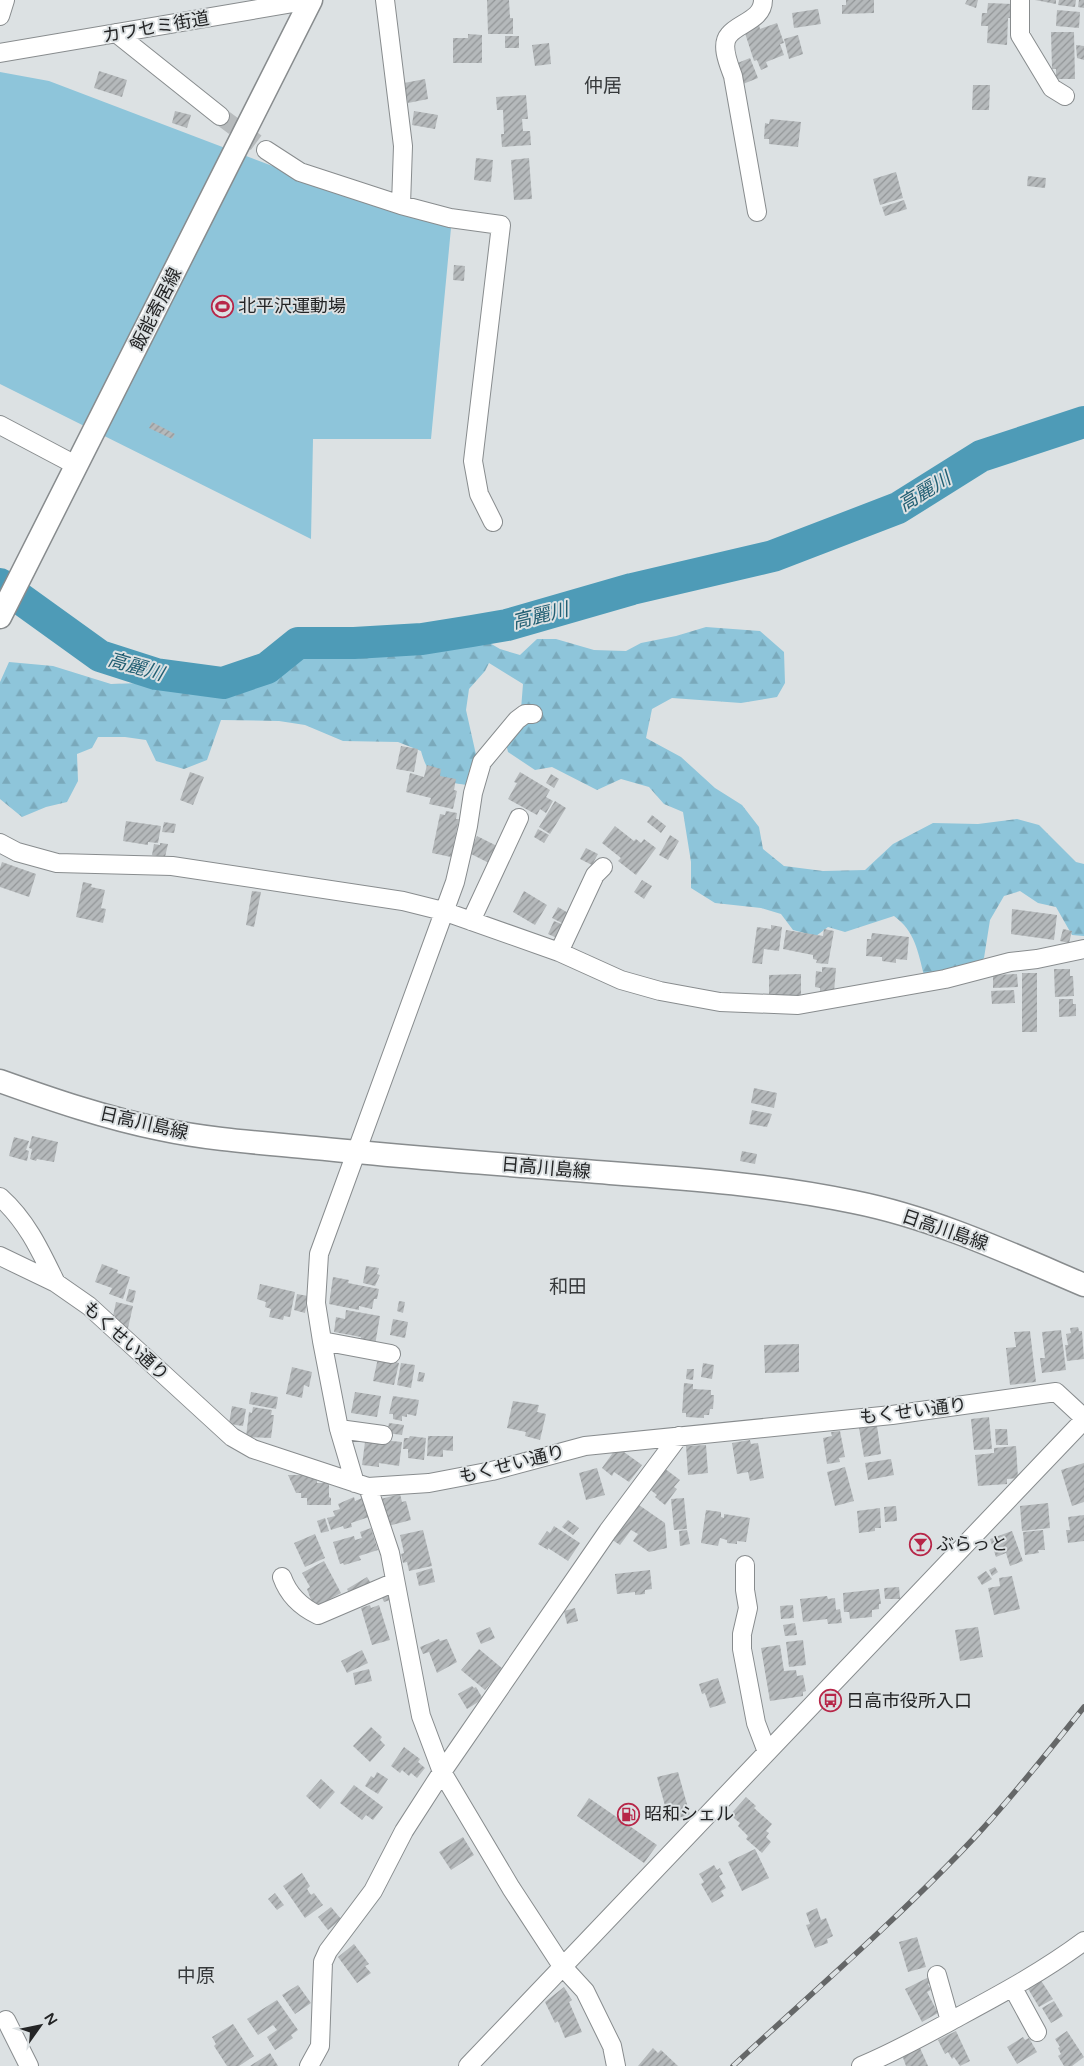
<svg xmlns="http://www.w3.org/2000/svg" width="1084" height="2066" font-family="'Varela Round','Noto Sans JP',sans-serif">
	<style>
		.forest { fill: url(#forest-firs) }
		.garden { fill: #8ec5da }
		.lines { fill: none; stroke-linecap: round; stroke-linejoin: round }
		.river { stroke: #4e9bb7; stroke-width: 32 }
		.building { fill: url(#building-hatch) }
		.minor-tunnel { stroke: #b7bbbd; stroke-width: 18; stroke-dasharray: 18 9; stroke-linecap: butt }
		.minor-casing { stroke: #888c8e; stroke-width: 20 }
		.major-casing { stroke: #888c8e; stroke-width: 25 }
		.minor { stroke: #fff; stroke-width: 18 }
		.major { stroke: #fff; stroke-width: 22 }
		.rail-casing { stroke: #656768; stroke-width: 5.5 }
		.rail { stroke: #dce1e3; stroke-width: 4; stroke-dasharray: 11; stroke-linecap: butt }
		.labels { text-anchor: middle; stroke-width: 4; stroke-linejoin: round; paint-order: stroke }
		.street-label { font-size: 18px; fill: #242526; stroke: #dce1e3 }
		.poi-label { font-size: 18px; fill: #242526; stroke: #dce1e3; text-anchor: start }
		.neighbourhood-label { font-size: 19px; fill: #36393b; stroke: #dce1e3 }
		.water-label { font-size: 19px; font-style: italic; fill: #225f73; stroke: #dce1e3 }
	</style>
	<defs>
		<pattern id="forest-firs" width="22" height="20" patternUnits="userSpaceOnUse" patternTransform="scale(1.25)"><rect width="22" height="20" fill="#8ec5da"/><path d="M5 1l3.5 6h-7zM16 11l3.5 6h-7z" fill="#7aa9bb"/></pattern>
		<pattern id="building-hatch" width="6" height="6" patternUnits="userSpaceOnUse" patternTransform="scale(1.25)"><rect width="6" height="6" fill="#b5b9bb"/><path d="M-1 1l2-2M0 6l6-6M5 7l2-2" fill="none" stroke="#939698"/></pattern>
	</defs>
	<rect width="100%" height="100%" fill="#dce1e3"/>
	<path class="forest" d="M706 627 760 631 784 652 785 683 777 697 741 703 672 698 652 709 646 738 681 757 715 788 742 805 759 827 763 849 784 866 823 871 865 870 893 844 933 823 978 824 1017 819 1039 825 1076 862 1084 864V936L1072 935 1056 907 1038 903 1020 891 1004 896 990 920 984 958 973 968 924 975C918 952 915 931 894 916L845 932 828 927 816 936 793 930 781 914 761 908 715 903 691 888V862L683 812 664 804 649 787 621 779 597 790 552 767 535 770 508 752 505 739 520 722 523 684 489 663 485 671 469 689 466 710 479 768 471 786C442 780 430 784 421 751L398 742 343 741 305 725 279 721 221 720 207 760 184 769 156 761 146 740 125 737H98L92 748 77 754 78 781 67 802 46 807 22 817 0 799V682L9 662 53 666 111 684 141 683 198 691H223L247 689 273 675 291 657 320 650 334 635 356 629 368 632 393 648 428 645 461 639 488 642 500 649 520 655 537 639H556L594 650 626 651 641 643 676 636Z"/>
	<path class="garden" d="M0 72 49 81 283 170 451 228 431 439H313L311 539 0 384Z"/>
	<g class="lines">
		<path class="river" d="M0 584 100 656 156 674 223 683 267 668 298 643H354L422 639 472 631 507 625 632 589 773 556 898 508 981 456 1084 422"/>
	</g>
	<path class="building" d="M487 0H509L510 18H513V34H488Z
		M846 0H874V13L842 14V5H846Z
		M967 0H978L976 8 965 4Z
		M1035 0H1056V4Z
		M1059 0H1076L1075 7 1058 5Z
		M1079 0H1084V8L1078 7Z
		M988 3 1012 4V18H1008L1007 45 987 43 988 26H981L982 13H987Z
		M818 9 821 24 794 28 792 13Z
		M1057 10 1080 12 1079 28 1056 26Z
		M777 23 784 43 780 44 784 55 766 62 768 67 761 70 757 60 754 61 744 30 759 25 760 29Z
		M1051 32H1074L1075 79H1056V69H1052Z
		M468 34 482 35V63H453V38H468Z
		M798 35 803 54 789 59 784 39Z
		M505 36H519V48H505Z
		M549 43 551 64 535 66 532 45Z
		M1076 45 1084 46V60L1077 58Z
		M750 58 758 78 743 84 735 64Z
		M99 71 127 80 122 97 94 88Z
		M425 79 428 99 408 103 404 83Z
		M973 85H990L989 110H972Z
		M526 95 528 119H522L523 131H530L531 145 502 147 501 134H504L503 110H497L496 97Z
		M175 111 191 115 187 128 172 123Z
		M414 111 438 115 435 129 412 125Z
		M770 119 801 122 798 147 769 144V139H764L765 123 769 124Z
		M476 158 493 160 491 182 474 180Z
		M529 158 532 199 514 200 511 160Z
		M896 172 903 198 880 205 873 179Z
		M1028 176 1046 178 1045 188 1027 186Z
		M904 200 907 209 885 216 882 207Z
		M454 265 465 266 464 281 453 280Z
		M152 422 175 434 172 439 149 428Z
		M401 746 418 749 414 772 396 769Z
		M427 765 441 769 440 776 456 779 454 790 457 791 453 809 429 804 431 798 406 792 410 773 424 777Z
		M190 772 204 777 193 805 180 800Z
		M520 772 550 790 546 797 553 801 546 813 540 809 537 815 508 799 517 783 514 782Z
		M551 774 559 779 554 788 546 783Z
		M555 801 566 808 550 834 539 827Z
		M446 811 457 813 456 819H459L451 857 432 853 440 814 445 815Z
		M652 815 666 826 661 833 647 822Z
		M126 821 161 826 158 843 148 842V845L123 841Z
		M164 822 176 824 174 833 162 832Z
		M615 826 634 841 636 839 641 843 644 839 656 848 636 875 618 861 621 858 602 843Z
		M538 829 549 835 544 843 534 837Z
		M670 835 679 841 668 860 659 855Z
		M477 836 499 847 491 864 469 853Z
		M160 843 168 844 165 857 152 855 154 844 160 845Z
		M586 848 598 854 592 865 580 859Z
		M2 862 36 874 29 897 0 887V868Z
		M642 880 652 886 644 899 634 892Z
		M83 882 92 884 91 887 105 890 101 908 106 909 103 923 76 917Z
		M252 891 261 892 254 927 246 925Z
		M524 891 547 905 535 925 513 912Z
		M558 907 570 914 564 924 552 918Z
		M1012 909 1057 915 1054 940 1011 934Z
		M554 921 564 925 557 938 548 934Z
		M771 925 782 927 779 951 764 949 762 964 752 963 757 927 771 929Z
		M824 929 834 931 828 964 816 963 817 960 813 959V955L783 949 786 930 823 936Z
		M1063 929 1072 931 1069 943 1060 941Z
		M872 933 909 937 907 960 896 959V963L882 961V957L866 956 867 939H871Z
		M822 967 836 968 834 992 820 991V988L815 987 816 971 822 972Z
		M1054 969H1070V976H1073L1074 996 1055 997Z
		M1022 973H1037V1032H1022Z
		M801 974V996H769V975Z
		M1017 974 1018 987 993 988V975Z
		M1014 990 1015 1003 992 1004 991 991Z
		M1059 999H1073V1004H1076V1016L1059 1017Z
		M754 1088 777 1093 774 1108 751 1103Z
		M752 1110 772 1114 767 1127 749 1124Z
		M32 1136 58 1142 54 1162 37 1159 36 1161 30 1159 32 1149 29 1148Z
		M14 1137 29 1141 26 1150 29 1151 27 1161 9 1156Z
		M742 1151 757 1154 755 1164 740 1161Z
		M102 1264 118 1270 117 1273 130 1277 123 1299 109 1294 112 1288 95 1282Z
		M366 1266 379 1268 377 1274 380 1275 375 1286 363 1283Z
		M333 1277 349 1280 348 1283 379 1289 377 1299H374L372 1309 359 1306V1310L329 1304Z
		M260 1284 295 1292 290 1317 284 1316 283 1320 269 1317 271 1309 265 1307 266 1302 257 1299Z
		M129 1289 136 1291 133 1303 126 1301Z
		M297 1294 308 1296 305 1313 294 1310Z
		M399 1301 405 1302 403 1313 397 1311Z
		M116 1302 133 1306 128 1328 122 1327 113 1316Z
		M346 1310 380 1316 375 1345 360 1342 361 1337 334 1332 336 1317 345 1319Z
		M393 1319 408 1322 405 1338 390 1335Z
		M1078 1327 1079 1331H1082L1084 1359 1067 1361 1065 1345H1068L1066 1334 1071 1333 1070 1328Z
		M1061 1330 1066 1370 1042 1373 1040 1358H1045L1042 1332Z
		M1030 1331 1036 1382 1010 1385 1006 1348 1016 1347 1014 1332Z
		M799 1344V1372L765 1373 764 1345Z
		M378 1358 399 1363 394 1385 373 1381Z
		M401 1363 415 1365 411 1388 397 1385Z
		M703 1363 714 1365 712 1379 701 1377Z
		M292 1367 312 1372 309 1387 304 1385 302 1398 286 1394Z
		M687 1369H694L693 1380 686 1379Z
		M419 1372 425 1373 423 1382 417 1381Z
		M684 1383 693 1384V1389L711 1390V1395H714L713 1409H710L709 1415H704V1418L686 1417V1413H682Z
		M251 1392 278 1397 276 1409 249 1404Z
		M355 1392 381 1396 377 1417 351 1413Z
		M393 1396 419 1400 416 1416 407 1414V1417L402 1416V1421L393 1419V1414H389Z
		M513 1401 539 1405 537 1412 546 1414 540 1440 525 1436 526 1432 507 1428Z
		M232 1406 246 1409 243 1426 229 1424Z
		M253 1407 272 1410 271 1415H274L271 1438 246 1437 249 1412 252 1413Z
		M989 1417 992 1449 974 1450 971 1419Z
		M389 1423 404 1425 402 1435 387 1433Z
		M877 1426 881 1454 864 1457 859 1428Z
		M995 1429H1007L1008 1445H996Z
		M840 1431 845 1457 839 1458 840 1462 827 1464 823 1438 832 1436 831 1432Z
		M410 1436 426 1438 424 1460 408 1458V1449H403L404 1438H409Z
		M428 1436H453V1451L443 1450V1457L427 1456Z
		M382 1440 402 1442 399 1466 379 1463V1467L362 1465 365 1442 375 1443V1441Z
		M750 1440 751 1444 758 1443 764 1478 750 1481 748 1472 737 1474 732 1443Z
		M706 1445 708 1473 688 1475 686 1446Z
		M1016 1446 1018 1478 1007 1479V1484L978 1486 975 1455 994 1453V1448Z
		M617 1447 642 1465 629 1482 614 1472 612 1476 602 1468Z
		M891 1459 894 1475 868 1480 865 1463Z
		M1084 1463V1502L1072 1506 1061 1470Z
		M845 1467 854 1501 835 1506 827 1472Z
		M597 1468 605 1495 586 1500 579 1473Z
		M664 1468 680 1480 674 1487 677 1489 665 1505 655 1497 657 1495 648 1488Z
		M288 1475H303L317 1479V1483H329V1497L331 1498V1505H307V1498H301V1493H296Z
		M400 1494 402 1502 406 1501 411 1520 388 1526 381 1499Z
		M354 1497 355 1501 362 1498 369 1517 351 1523 352 1527 344 1529 343 1526 331 1530 327 1518 335 1516 333 1511 340 1509 338 1504Z
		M684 1498 687 1529 674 1530 671 1499Z
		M636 1503 665 1523 667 1548 649 1552 633 1541 638 1534 631 1530 620 1545 611 1539Z
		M1048 1503 1050 1528 1022 1531 1020 1506Z
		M896 1506 897 1521 885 1522 884 1507Z
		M880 1508 881 1528H875V1531L859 1533 857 1511Z
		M706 1510 721 1512V1517L724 1518V1514L750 1518 746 1542 737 1541V1544L727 1543V1540L720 1538 718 1546 701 1543Z
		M1084 1515V1541L1068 1543 1066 1530H1070L1068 1517Z
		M325 1518 329 1531 321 1533 317 1521Z
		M568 1520 579 1528 573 1535 562 1527Z
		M554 1526 580 1543 568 1561 548 1548V1550L538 1544 547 1531 550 1533Z
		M371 1528 378 1550 359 1556 361 1560 344 1565 343 1563 340 1564 333 1542 354 1536 355 1540 362 1538 360 1532Z
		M423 1530 432 1566 409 1571 407 1562 403 1563 401 1554 404 1553 400 1535Z
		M687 1530 690 1544 680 1546 679 1531Z
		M1043 1530 1045 1550H1038L1039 1553 1025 1555 1023 1532Z
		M1012 1531 1023 1561 1010 1566 1006 1553 996 1557 990 1539Z
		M315 1534 325 1558 305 1567 294 1543Z
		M324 1561 341 1593 314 1608 307 1589 310 1587 302 1573Z
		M995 1567 998 1572 992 1576 989 1570Z
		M432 1568 435 1582 419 1586 416 1573Z
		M650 1570 652 1589 645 1590V1594L635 1595V1592L617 1594 615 1574Z
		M986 1571 992 1579 982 1585 977 1577Z
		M1012 1576 1020 1609 994 1615 988 1588 1000 1586 999 1578Z
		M367 1577 372 1585 351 1597 347 1589Z
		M899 1587 900 1599H885L884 1588Z
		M879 1589 881 1604H879V1609L872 1610V1617L850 1619 849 1612H844L843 1593Z
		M388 1593 390 1600 384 1602 381 1595Z
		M827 1596 828 1599 835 1598 836 1610 840 1609 842 1623 828 1624 827 1619 803 1622 800 1599Z
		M370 1605 371 1608 379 1605 390 1640 372 1645 361 1608Z
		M793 1605 794 1618 781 1619 780 1606Z
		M575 1608 578 1621 567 1624 564 1611Z
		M795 1623 797 1635 785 1636 783 1625Z
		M490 1627 495 1638 481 1644 476 1633Z
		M978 1627 983 1657 960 1661 955 1630Z
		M439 1639 440 1641 447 1639 457 1662 437 1673 429 1652 423 1654 420 1647Z
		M803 1640 806 1665 789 1667 786 1642Z
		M780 1645 784 1671 796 1670 797 1676 803 1675 806 1691 803 1692V1696L770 1701 761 1648Z
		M479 1649 503 1669 485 1690 461 1670Z
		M362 1650 368 1663 347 1673 341 1661Z
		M369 1669 372 1681 355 1685 353 1673Z
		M718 1678 726 1703 710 1708 705 1693 702 1694 699 1684Z
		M472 1686 474 1688 476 1687 483 1699 467 1709 458 1694Z
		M371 1727 382 1737 380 1740 385 1745 370 1762 353 1746Z
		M404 1747 420 1759 418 1762 425 1768 417 1778 411 1773 409 1776 402 1770 400 1773 391 1766Z
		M377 1772 388 1779 378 1794 365 1786 371 1776 374 1778Z
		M678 1772 690 1815 669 1820 657 1777Z
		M321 1779 335 1792 320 1809 306 1796Z
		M354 1785 383 1807 373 1820 366 1815 362 1820 340 1803Z
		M746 1797 756 1806 754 1808 772 1824 766 1831 769 1833 766 1837 771 1842 762 1853 746 1839 748 1836 738 1826 740 1823 730 1815Z
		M589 1798 657 1845 644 1863 577 1816Z
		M463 1837 474 1855 451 1870 439 1852Z
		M755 1849 769 1878 742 1891 728 1862Z
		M714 1865 717 1870 720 1868 723 1874 719 1876 726 1888 721 1891 724 1896 712 1903 701 1884 704 1882 699 1874Z
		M302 1873 310 1886 307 1889 311 1895 314 1893 323 1905 305 1918 283 1886Z
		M275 1893 284 1905 277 1910 268 1899Z
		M331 1907 341 1919 328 1930 318 1917Z
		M817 1908 821 1920 826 1918 833 1936 827 1939 828 1943 815 1948 806 1925 810 1924 806 1913Z
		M917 1937 926 1967 908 1972 899 1942Z
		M354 1944 369 1964 365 1966 371 1973 357 1983 338 1957Z
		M929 1977 932 1982 928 1984 931 1990 927 1992 938 2013 922 2022 905 1989Z
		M1040 1979 1053 1999 1039 2007 1027 1987Z
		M298 1985 311 2003 295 2014 282 1995Z
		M564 1987 572 2000 569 2002 582 2032 565 2038 558 2021 555 2023 545 2002Z
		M277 2000 298 2030 291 2035 293 2038 275 2050 267 2037 277 2030 273 2025 258 2035 247 2019Z
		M1054 2001 1063 2016 1051 2023 1042 2008Z
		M233 2024 254 2056 239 2066H227L214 2046 216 2044 212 2037Z
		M956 2031 970 2061 960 2066 954 2057 952 2059 948 2052 945 2054 938 2040Z
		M1067 2031 1084 2057 1072 2066H1064L1058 2056 1061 2054 1058 2048 1060 2047 1055 2039Z
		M1023 2037 1025 2040 1029 2038 1037 2052 1017 2064 1007 2047Z
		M653 2048 658 2053 661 2050 678 2066H638Z
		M920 2048 928 2066H906L902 2055Z
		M270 2053 278 2066H250Z"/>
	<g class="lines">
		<path class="minor-tunnel" d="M220 116 266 150"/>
		<defs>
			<path id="minor" d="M385 0 403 146 401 205
				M1020 0V35L1052 88 1065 96
				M0 16 5 0
				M116 33 220 116
				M0 53 311 0
				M266 150 300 172 401 205 450 218 501 225 473 461 479 494 493 522
				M757 212 733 76C729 65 720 45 729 35 738 23 763 20 763 0
				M0 425 68 461
				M0 843 17 852 57 863 172 866 403 901 443 911 559 952 621 980 660 991 720 1002 798 1005 945 979 1010 962 1037 959 1084 949
				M471 921 519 818
				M559 952 595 875 603 867
				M0 1197C27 1221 41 1252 56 1283
				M0 1256 56 1283 89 1306 232 1437 253 1449 368 1487 429 1483 492 1471 585 1446 892 1415 1056 1392 1084 1418
				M322 1341 391 1354
				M339 1429 383 1435
				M355 1483 339 1429 322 1341 316 1303 319 1254 455 882 468 826 473 793 482 762 517 720 525 714H533
				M368 1487 390 1553 421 1716 442 1772 511 1888 562 1966 585 1991 612 2046 616 2066
				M745 1565V1590L748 1608 742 1634V1649L756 1723 767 1752
				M282 1577C288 1594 301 1607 318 1615L395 1582
				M937 1975 950 2021
				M1013 1988 1037 2032
				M6 2020 29 2066
				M309 2066 320 2046 323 1962 328 1951 373 1891 404 1831 442 1772 608 1531 679 1436
				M468 2066 1084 1420
				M861 2066C895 2052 927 2034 960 2016 1003 1993 1045 1970 1084 1941"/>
			<path id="major" d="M0 617 311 0
				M0 1081C53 1100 106 1118 160 1129 211 1140 264 1143 315 1148 413 1158 512 1165 610 1173 692 1179 773 1185 854 1202 934 1218 1009 1253 1084 1285"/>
		</defs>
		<use href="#minor" class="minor-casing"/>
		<use href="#major" class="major-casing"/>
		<use href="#minor" class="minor"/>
		<use href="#major" class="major"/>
		<defs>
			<path id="rail" d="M733 2066C814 1991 899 1918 975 1837 1013 1796 1049 1751 1084 1707"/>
		</defs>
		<use href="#rail" class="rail-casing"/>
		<use href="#rail" class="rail"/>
	</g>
	<defs>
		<symbol id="stadium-ring" viewBox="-11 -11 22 22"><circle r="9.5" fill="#dce1e3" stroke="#b72648" stroke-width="1.5"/><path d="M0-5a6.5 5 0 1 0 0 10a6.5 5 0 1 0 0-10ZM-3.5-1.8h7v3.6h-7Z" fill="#b72648"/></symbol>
		<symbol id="bar-ring" viewBox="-11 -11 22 22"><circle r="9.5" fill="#dce1e3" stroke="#b72648" stroke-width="1.5"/><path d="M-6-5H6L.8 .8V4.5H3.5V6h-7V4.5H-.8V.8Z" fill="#b72648"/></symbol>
		<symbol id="bus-ring" viewBox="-11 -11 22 22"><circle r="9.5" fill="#dce1e3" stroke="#b72648" stroke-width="1.5"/><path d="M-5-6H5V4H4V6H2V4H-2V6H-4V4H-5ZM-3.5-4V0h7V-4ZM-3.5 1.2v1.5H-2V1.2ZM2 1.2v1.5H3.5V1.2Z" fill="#b72648"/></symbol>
		<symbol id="fuel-ring" viewBox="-11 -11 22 22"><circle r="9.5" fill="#dce1e3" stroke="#b72648" stroke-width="1.5"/><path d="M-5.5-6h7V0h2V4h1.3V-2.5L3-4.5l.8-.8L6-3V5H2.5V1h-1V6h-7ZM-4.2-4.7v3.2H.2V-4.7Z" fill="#b72648"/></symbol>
	</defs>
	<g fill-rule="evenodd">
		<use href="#stadium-ring" x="210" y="294" width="25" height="25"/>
		<use href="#bar-ring" x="908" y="1532" width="25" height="25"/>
		<use href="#bus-ring" x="818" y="1688" width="25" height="25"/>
		<use href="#fuel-ring" x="616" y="1802" width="25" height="25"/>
	</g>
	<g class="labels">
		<g class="street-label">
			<text transform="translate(156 27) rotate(-10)" y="6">カワセミ街道</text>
			<text transform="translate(156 309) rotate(-63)" y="6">飯能寄居線</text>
			<text transform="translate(144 1123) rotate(13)" y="6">日高川島線</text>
			<text transform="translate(546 1168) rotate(5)" y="6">日高川島線</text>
			<text transform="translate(945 1230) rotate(19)" y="6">日高川島線</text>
			<text transform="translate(126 1341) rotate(42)" y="6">もくせい通り</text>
			<text transform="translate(913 1411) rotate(-7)" y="6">もくせい通り</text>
			<text transform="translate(512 1464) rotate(-14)" y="6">もくせい通り</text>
		</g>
		<g class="poi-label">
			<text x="238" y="312">北平沢運動場</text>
			<text x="936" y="1550">ぶらっと</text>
			<text x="846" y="1707">日高市役所入口</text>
			<text x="644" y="1820">昭和シェル</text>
		</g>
		<g class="neighbourhood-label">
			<text x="603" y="92">仲居</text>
			<text x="568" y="1293">和田</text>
			<text x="196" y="1982">中原</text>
		</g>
		<g class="water-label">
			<text transform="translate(924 491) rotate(-31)" y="7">高麗川</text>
			<text transform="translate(540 615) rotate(-14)" y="7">高麗川</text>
			<text transform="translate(136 666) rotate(16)" y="7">高麗川</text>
		</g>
	</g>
	<g transform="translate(40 2026) rotate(57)" stroke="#dce1e3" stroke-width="4" paint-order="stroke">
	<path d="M0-4L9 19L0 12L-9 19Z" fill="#242526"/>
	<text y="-8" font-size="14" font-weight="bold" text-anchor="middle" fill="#242526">N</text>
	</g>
</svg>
